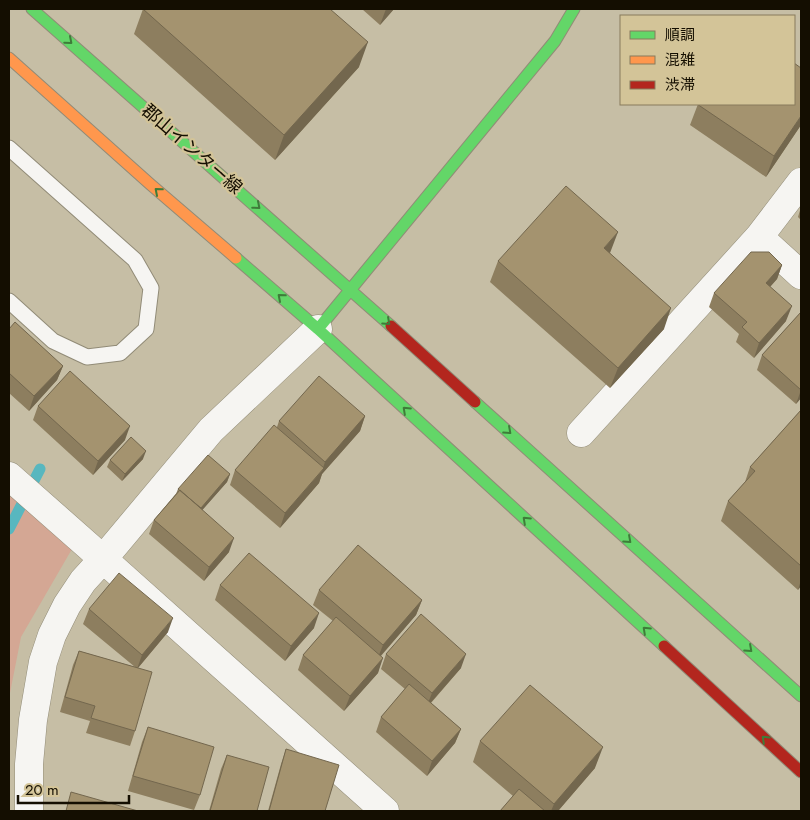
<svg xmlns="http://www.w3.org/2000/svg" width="810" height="820" font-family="Jost,'Noto Sans JP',sans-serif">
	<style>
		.green { fill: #d4a794 }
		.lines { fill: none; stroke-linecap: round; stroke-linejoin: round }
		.stream { stroke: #58b7bf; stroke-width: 11 }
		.lane-casing { stroke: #918b77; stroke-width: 17 }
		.street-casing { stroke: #918b77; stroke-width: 29 }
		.fast-casing { stroke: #918b77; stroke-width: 13 }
		.slow-casing { stroke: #918b77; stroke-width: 13 }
		.jam-casing { stroke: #918b77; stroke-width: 13 }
		.lane { stroke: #f6f5f2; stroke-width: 15 }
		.street { stroke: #f6f5f2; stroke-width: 28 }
		.fast { stroke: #63d668; stroke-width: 11 }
		.slow { stroke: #ff974d; stroke-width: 11 }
		.jam { stroke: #b3261e; stroke-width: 11 }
		.wall { fill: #8d7e5f }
		.shaded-wall { fill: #73674e }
		.building { fill: #a4936f; stroke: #73674e }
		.oneway { stroke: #3f7c3a }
		.labels { text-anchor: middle; stroke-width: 4.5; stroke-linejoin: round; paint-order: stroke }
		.street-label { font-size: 18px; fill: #140e01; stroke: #d3c498 }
	</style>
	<rect width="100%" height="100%" fill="#c6bea5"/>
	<path class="green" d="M9 493 72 549 21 637 9 698Z"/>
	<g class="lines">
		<path class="stream" d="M9 529 40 469"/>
		<defs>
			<path id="lane" d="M9 148 135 260 151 288 146 329 120 353 87 357 53 341 9 301"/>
			<path id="street" d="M801 182 759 237 801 275
				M581 433 759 237
				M9 476 103 559 211 430 318 329
				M29 811V764L33 720 43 662 52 635 67 605 83 581 103 559 385 811"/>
			<path id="fast" d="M32 9 391 326
				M236 258 318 329 664 646
				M318 329 555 41 574 9
				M475 402 801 696"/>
			<path id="slow" d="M9 58 150 184 236 258"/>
			<path id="jam" d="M391 326 475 402
				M664 646 801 772"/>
		</defs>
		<use href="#lane" class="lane-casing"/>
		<use href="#street" class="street-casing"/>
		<use href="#fast" class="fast-casing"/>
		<use href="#slow" class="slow-casing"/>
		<use href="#jam" class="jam-casing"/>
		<use href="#lane" class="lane"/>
		<use href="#street" class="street"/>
		<use href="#fast" class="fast"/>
		<use href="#slow" class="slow"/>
		<use href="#jam" class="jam"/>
	</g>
	<path class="wall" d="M143 9 359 67 275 160 134 34Z
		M362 9H394L380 25Z
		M698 104 801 125 766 177 690 125Z
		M801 207V220L798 217Z
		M610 253 664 329 610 388 490 282 498 261Z
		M782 265 777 279 770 287 786 321 754 358 736 342 739 334 709 307 714 293Z
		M801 312V398L796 404 757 370 762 355Z
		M9 329 63 366 57 380 29 411 9 393Z
		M38 406 125 440 93 475 33 420Z
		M801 410V586L798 590 721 521 728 501 745 482 750 467Z
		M365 416 360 431 322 474 319 483 280 528 230 485 235 470 277 427 279 421Z
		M143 459 122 481 107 467 110 460Z
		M230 474 227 482 202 510 229 552 204 581 149 534 154 520 176 494 178 489Z
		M220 585 314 628 285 661 215 600Z
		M319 590 422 600 416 615 381 656 378 673 344 711 298 670 303 655 333 621 313 605Z
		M89 609 168 632 138 668 135 731 130 746 86 733 90 721 60 712 73 665 79 651 135 667 83 624Z
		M386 654 461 668 431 703 461 729 455 743 427 776 376 732 381 717 405 689 381 669Z
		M148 727 200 795 194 810 128 791 142 742Z
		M480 741 595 768 558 811H500L513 796 473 762Z
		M286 749 325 811H268L281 764Z
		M227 755 257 811H209L221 769Z"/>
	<path class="shaded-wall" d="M386 9H394L380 25Z
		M368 42 359 67 275 160 284 135Z
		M801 116V125L766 177 774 156Z
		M618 232 610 253 596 268 604 248Z
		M782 265 777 279 760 298 766 283Z
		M792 306 786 321 754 358 759 343Z
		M671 308 664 329 610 388 618 368Z
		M63 366 57 380 29 411 34 396Z
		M801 390V398L796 404Z
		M365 416 360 431 322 474 319 483 280 528 285 513 322 471 325 462Z
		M130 426 125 440 93 475 98 461Z
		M146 451 143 459 122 481 125 474Z
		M230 474 227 482 198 515 201 508Z
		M234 538 229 552 204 581 209 567Z
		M801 580V586L798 590Z
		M422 600 416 615 377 660 383 645Z
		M319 613 314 628 285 661 291 646Z
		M173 618 168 632 137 669 142 655Z
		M466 654 461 668 426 708 432 693Z
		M383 658 378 673 344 711 350 696Z
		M461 729 455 743 427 776 432 761Z
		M603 747 595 768 558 811H551L554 804Z"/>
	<path class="building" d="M143 9H330L368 42 284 135Z
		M794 63 801 68V116L774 156 697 104H794Z
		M566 186 618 232 604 248 671 308 618 368 498 261Z
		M751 252H769L782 265 766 283 792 306 759 343 742 327 747 322 714 293Z
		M801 312V390L762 355Z
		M15 322 63 366 34 396 9 373V329Z
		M70 371 130 426 98 461 38 406Z
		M319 376 365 416 325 462 279 421Z
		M801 410V566L728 501 755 471 750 467Z
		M274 425 324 468 285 513 235 470Z
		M131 437 146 451 125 474 110 460Z
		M208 455 230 474 201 508 178 489Z
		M180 490 234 538 209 567 154 520Z
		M358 545 422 600 383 645 319 590Z
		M249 553 319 613 291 646 220 585Z
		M119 573 173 618 142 655 89 609Z
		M421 614 466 654 432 693 386 654Z
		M336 617 383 658 350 696 303 655Z
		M79 651 152 672 135 731 91 718 95 706 65 697Z
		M409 684 461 729 432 761 381 717Z
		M530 685 603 747 554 804 480 741Z
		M148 727 214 747 200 795 133 776Z
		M286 749 339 765 325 811H269Z
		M227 755 269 767 257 811H210Z
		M519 789 545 811H500Z
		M71 792 138 811H66Z"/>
	<defs><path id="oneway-chevron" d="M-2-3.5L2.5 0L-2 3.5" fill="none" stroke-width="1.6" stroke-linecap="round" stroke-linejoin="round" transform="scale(1.25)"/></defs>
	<g class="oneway">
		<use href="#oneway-chevron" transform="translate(69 41) rotate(41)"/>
		<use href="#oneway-chevron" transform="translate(158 191) rotate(-139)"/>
		<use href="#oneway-chevron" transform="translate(257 206) rotate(41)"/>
		<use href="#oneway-chevron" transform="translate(281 297) rotate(-139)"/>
		<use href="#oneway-chevron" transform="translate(387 322) rotate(42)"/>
		<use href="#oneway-chevron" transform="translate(406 410) rotate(-137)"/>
		<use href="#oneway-chevron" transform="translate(508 431) rotate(42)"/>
		<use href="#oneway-chevron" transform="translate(526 520) rotate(-137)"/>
		<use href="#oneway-chevron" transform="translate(628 540) rotate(42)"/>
		<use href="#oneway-chevron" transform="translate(646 630) rotate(-137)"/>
		<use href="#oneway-chevron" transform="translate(749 649) rotate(42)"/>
		<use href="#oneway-chevron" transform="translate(765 739) rotate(-137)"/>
	</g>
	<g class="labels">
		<g class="street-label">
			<text transform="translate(192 149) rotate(41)" y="6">郡山インター線</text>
		</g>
	</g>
	<rect width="810" height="820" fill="none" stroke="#140e01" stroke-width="20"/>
	<rect x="620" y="15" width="175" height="90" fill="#d3c498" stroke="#877b5c"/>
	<rect x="630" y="31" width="25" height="8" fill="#63d668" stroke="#877b5c"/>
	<text x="665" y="40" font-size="15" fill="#140e01">順調</text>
	<rect x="630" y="56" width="25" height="8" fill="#ff974d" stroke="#877b5c"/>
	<text x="665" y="65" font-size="15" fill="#140e01">混雑</text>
	<rect x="630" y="81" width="25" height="8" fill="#b3261e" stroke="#877b5c"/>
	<text x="665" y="90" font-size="15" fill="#140e01">渋滞</text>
	<path d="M18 795v8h111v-8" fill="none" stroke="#140e01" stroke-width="2.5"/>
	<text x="25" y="795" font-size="15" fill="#140e01" stroke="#d3c498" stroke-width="4" paint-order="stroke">20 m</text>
</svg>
